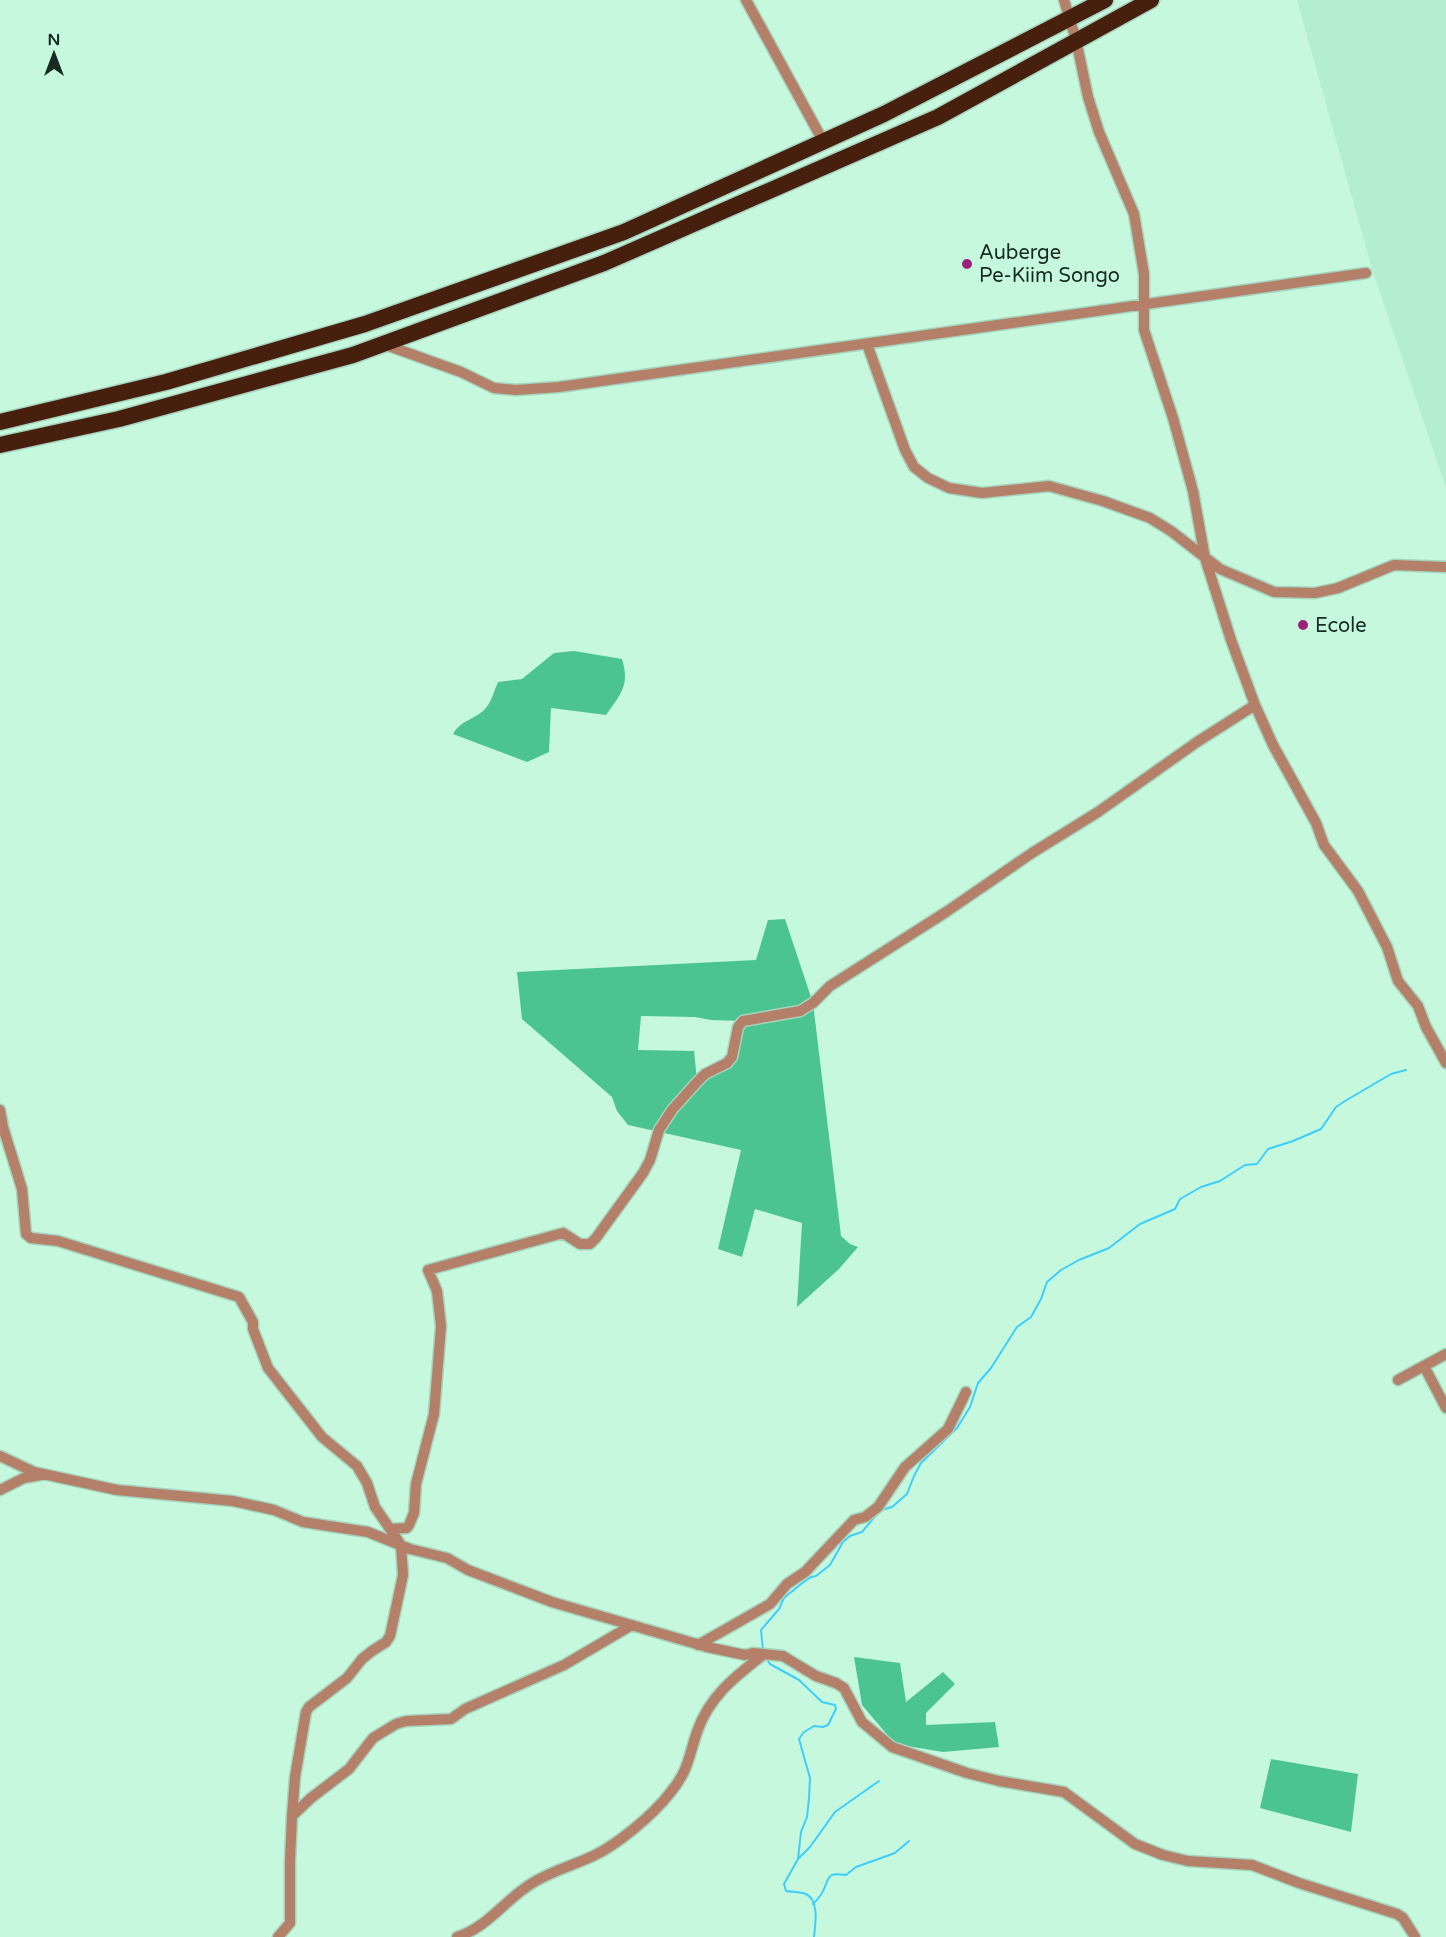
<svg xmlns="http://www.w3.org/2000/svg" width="1446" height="1937" font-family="'Varela Round',sans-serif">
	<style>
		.built { fill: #b4eed0 }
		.forest { fill: #4bc492; fill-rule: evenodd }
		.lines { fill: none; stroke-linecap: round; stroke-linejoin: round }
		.stream { stroke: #3ecef9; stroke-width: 2 }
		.minor-casing { stroke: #a6d3bc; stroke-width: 13 }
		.highway-casing { stroke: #a6d3bc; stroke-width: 19 }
		.minor { stroke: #b5806a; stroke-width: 10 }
		.highway { stroke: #471f0f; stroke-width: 16 }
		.poi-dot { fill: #9c2178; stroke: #c6f8de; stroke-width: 2 }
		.labels { text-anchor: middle; stroke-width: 5; stroke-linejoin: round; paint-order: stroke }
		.poi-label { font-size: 20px; fill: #172b21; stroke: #c6f8de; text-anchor: start }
	</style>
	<rect width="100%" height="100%" fill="#c6f8de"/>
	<path class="built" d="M1297 0H1446V488L1372 269Z"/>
	<path class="forest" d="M574 651 622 659C630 686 621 693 606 715L551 708 549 752 527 762 453 734C461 720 474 720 485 709 491 703 494 691 498 682L522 679 554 653Z
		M785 919 813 1003 841 1236 850 1244 858 1247 839 1269 797 1307 802 1223 755 1209 742 1257 718 1249 741 1150 628 1125 617 1111 612 1097 522 1019 517 972 756 960 768 920ZM641 1016 695 1017 711 1020 742 1021 727 1063 697 1080 694 1051 638 1050Z
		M854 1657 900 1663 906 1702 943 1672 955 1684 926 1713V1725L995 1722 999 1747 943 1752 895 1744 862 1705Z
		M1271 1759 1358 1774 1351 1832 1260 1808Z"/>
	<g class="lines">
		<path class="stream" d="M881 1510 892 1507 907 1494 914 1476 921 1463 957 1428 970 1407 978 1383 991 1368 1017 1327 1031 1317 1041 1299 1047 1282 1061 1270 1079 1260 1109 1248 1140 1224 1175 1209 1180 1199 1201 1187 1220 1181 1245 1165 1257 1164 1268 1149 1293 1141 1321 1129 1336 1107 1345 1101 1391 1074 1406 1070
			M763 1650 761 1630 779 1609 784 1598 801 1584 811 1577 816 1576 830 1565 843 1542 850 1536 862 1532 877 1514
			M766 1658 770 1664 799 1680 822 1702 835 1705 836 1709 828 1725 823 1727 814 1726 804 1732 799 1739 810 1778 809 1798 807 1817 801 1832 798 1859 784 1884 786 1891C792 1892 801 1892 806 1894 820 1901 815 1925 814 1937
			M798 1859 810 1847 835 1812 879 1781
			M813 1904C817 1900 821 1896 823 1891 830 1876 827 1872 846 1875L856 1867 895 1853 909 1841"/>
		<defs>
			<path id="minor" d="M746 0 823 141
				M1064 0 1076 40 1088 97 1099 132 1134 214 1144 274V330L1173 418 1193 491 1205 558 1231 640 1255 705 1273 745 1316 823 1324 845 1358 891 1387 947 1398 981 1418 1006 1426 1027 1446 1063
				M383 344 461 372 494 388 516 390 559 387 1366 273
				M867 344 905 450 914 467 928 478 949 488 982 493 1049 486 1103 501 1150 518 1171 531 1220 569 1274 592 1315 593 1338 588 1394 565 1446 567
				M0 1110 3 1127 22 1189 26 1234 31 1238 58 1241 239 1297 253 1322V1329L268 1368 322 1437 357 1466 367 1483 375 1507 401 1545 403 1575 390 1636 386 1642 372 1651 362 1659 347 1678 309 1707 306 1712 295 1777 292 1816
				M1424 1366 1446 1408
				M1398 1380 1446 1354
				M0 1456 34 1472 117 1490 233 1501 274 1510 303 1522 368 1532 410 1549 447 1558 468 1570 552 1602 707 1647 745 1655 753 1653 783 1656 816 1676 836 1683 844 1688 862 1722 892 1747 967 1773 999 1781 1064 1792 1135 1844 1163 1855 1188 1861 1252 1865 1299 1883 1397 1914 1403 1918 1415 1937
				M0 1490 24 1478 41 1475
				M390 1529 407 1528 409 1525 414 1513 416 1484 434 1414 441 1326 437 1291 428 1270 563 1233 580 1244H590L596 1238 643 1173 650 1160 659 1130 672 1110 698 1081 705 1074 727 1063 732 1057 738 1027 743 1021 800 1011 813 1003 830 986 946 912 1032 853 1098 812 1197 742 1255 705
				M698 1645 770 1604 787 1584 805 1572 854 1520 865 1517 878 1507 905 1467 948 1429 966 1392
				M278 1937 290 1923V1861L292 1816 311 1798 349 1769 373 1738 396 1724 406 1721 451 1719 465 1709 564 1665 632 1625
				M457 1937C489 1927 506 1898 534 1882 552 1871 574 1865 593 1856 617 1845 653 1815 670 1793 689 1770 688 1758 697 1732 709 1696 736 1676 764 1654"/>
			<path id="highway" d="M0 422 166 382 365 324 624 232 884 114 1105 0
				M0 445 119 419 353 355 604 263 938 117 1151 0"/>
		</defs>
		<use href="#minor" class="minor-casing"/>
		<use href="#highway" class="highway-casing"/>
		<use href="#minor" class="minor"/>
		<use href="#highway" class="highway"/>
	</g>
	<g class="poi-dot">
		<circle cx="967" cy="264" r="6"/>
		<circle cx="1303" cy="625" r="6"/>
	</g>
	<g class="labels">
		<g class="poi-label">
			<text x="979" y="259">Auberge<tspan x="979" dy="23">Pe-Kiim Songo</tspan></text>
			<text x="1315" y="632">Ecole</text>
		</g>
	</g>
	<g transform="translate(54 54)" stroke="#c6f8de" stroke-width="4.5" paint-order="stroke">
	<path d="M0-4.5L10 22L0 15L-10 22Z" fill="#172b21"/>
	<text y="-9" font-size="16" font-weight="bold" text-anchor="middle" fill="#172b21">N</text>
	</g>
</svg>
